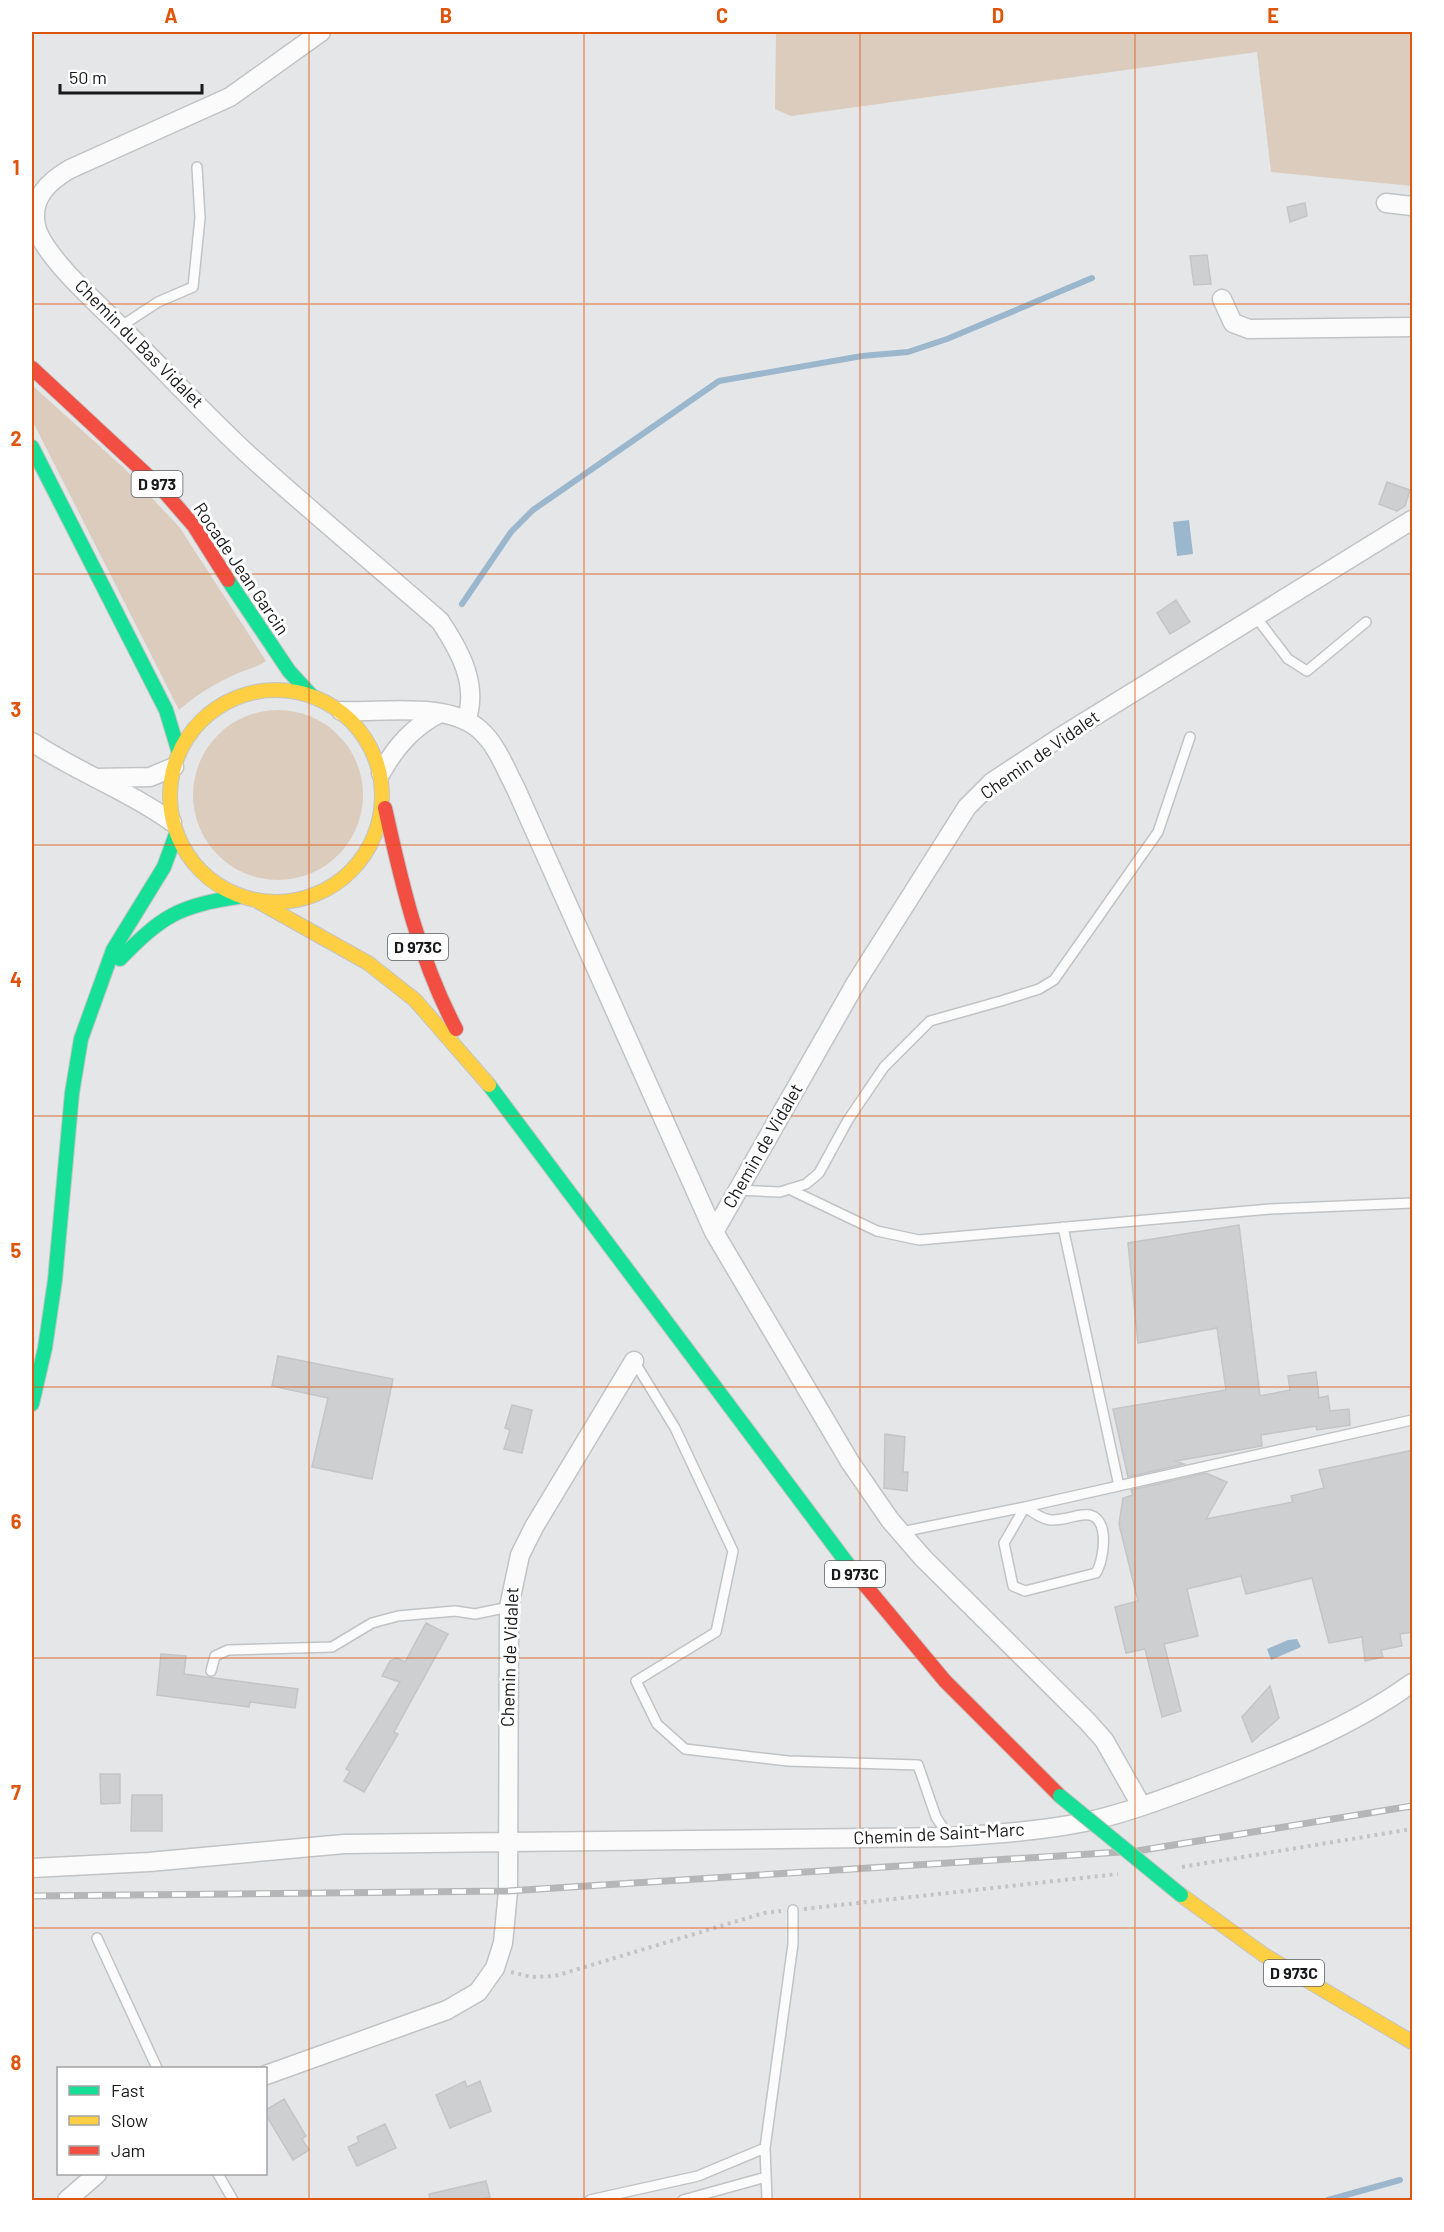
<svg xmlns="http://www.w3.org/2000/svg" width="1444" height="2232" font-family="Barlow,sans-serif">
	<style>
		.green { fill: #dcccbd }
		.water { fill: #9ab7ce }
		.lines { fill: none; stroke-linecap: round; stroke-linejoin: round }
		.stream { stroke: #9ab7ce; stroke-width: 6 }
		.building { fill: #cecfd1; stroke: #c4c5c6; stroke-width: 1.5 }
		.lane-casing { stroke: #c1c3c4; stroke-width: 12 }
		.street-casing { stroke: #c1c3c4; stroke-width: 21 }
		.fast-casing { stroke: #c3c4c5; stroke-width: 16 }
		.slow-casing { stroke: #c3c4c5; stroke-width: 16 }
		.jam-casing { stroke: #c3c4c5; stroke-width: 16 }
		.path { stroke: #c4c4c5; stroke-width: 4; stroke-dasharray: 3 4.5; stroke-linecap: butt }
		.lane { stroke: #fbfbfc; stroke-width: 9 }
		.street { stroke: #fbfbfc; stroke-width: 18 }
		.fast { stroke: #16e098; stroke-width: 14 }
		.slow { stroke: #ffcf43; stroke-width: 14 }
		.jam { stroke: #f24e42; stroke-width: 14 }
		.rail-casing { stroke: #b5b6b7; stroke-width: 7 }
		.rail { stroke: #fff; stroke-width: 4.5; stroke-dasharray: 14; stroke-linecap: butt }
		.fast-bridge-casing { stroke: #c3c4c5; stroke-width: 16; stroke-linecap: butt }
		.fast-bridge { stroke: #16e098; stroke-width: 14 }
		.grid { fill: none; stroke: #de560d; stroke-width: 1.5; stroke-opacity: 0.55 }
		.labels { text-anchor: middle; stroke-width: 6; stroke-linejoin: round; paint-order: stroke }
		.shield { fill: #fff; stroke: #5d5e5f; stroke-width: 1.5 }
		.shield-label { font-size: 16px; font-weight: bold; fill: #18191a }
		.street-label { font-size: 18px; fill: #18191a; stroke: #fff }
		.neatline { fill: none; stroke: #de560d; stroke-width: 2 }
		.grid-label { font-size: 20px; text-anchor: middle; font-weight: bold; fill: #de560d }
	</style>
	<rect width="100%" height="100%" fill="#e4e6e8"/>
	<path class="green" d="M776 32H1412V186L1271 172 1257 52 791 116 775 109Z
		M34 387 125 469 180 528 266 661C256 668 247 669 236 674 215 684 197 694 179 710L32 420V389Z
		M193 795a85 85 0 1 1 170 0a85 85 0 1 1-170 0Z"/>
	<path class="water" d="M1189 520 1193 554 1177 556 1173 522Z
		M1297 1639 1301 1647 1271 1660 1267 1649 1288 1640Z"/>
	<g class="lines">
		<path class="stream" d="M462 604 511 532 533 510 719 381 862 356 908 352 947 339 1092 278
			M1328 2200 1400 2180"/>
	</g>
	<path class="building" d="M1305 203 1307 216 1290 222 1287 207Z
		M1207 255 1211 284 1194 285 1190 256Z
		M1387 482 1410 490 1405 506 1397 511 1379 504Z
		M1176 600 1190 622 1170 634 1157 613Z
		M1239 1225 1260 1396 1290 1390 1288 1376 1316 1372 1319 1398 1328 1396 1330 1411 1349 1409 1350 1425 1317 1430 1316 1426 1261 1435 1262 1446 1176 1461 1184 1464 1128 1477 1113 1409 1226 1390 1217 1328 1138 1343 1128 1243Z
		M278 1356 393 1379 372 1479 312 1467 328 1398 272 1386Z
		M512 1405 532 1410 522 1453 504 1449 510 1430 505 1428Z
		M885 1434 905 1437 903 1472H908L907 1491 884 1488Z
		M1413 1450V1632L1400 1634 1402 1646 1381 1650 1383 1657 1365 1661 1362 1637 1329 1643 1312 1578 1246 1594 1241 1576 1187 1589 1198 1636 1164 1644 1181 1711 1162 1717 1145 1649 1126 1653 1115 1607 1138 1601 1119 1524 1123 1498 1133 1495 1131 1490 1206 1473 1227 1482 1206 1519 1293 1502 1291 1496 1324 1488 1319 1470Z
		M426 1623 448 1634 394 1732 398 1734 364 1792 344 1781 350 1771 346 1769 400 1682 382 1676 390 1661 397 1658 405 1662Z
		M161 1654 186 1656 184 1674 298 1689 295 1708 250 1702 249 1707 157 1695Z
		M1270 1686 1279 1718 1252 1742 1242 1717Z
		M100 1774H120V1803L101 1804Z
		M132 1795H162V1831H131Z
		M465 2081 467 2087 480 2081 491 2111 450 2128 436 2095Z
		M284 2099 306 2136 302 2139 309 2150 293 2160 266 2115V2110Z
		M385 2124 396 2148 357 2166 348 2147 359 2142 357 2137Z
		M486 2181 490 2197 475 2200H430L429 2194Z"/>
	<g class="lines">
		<defs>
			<path id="lane" d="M120 327 158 302 193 287 200 218 197 167
				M1256 617 1288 659 1307 671 1366 622
				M789 1189 877 1231 919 1240 1270 1209 1412 1203
				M737 1190 780 1192 806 1184 819 1173 848 1120 884 1067 930 1021 1001 1001 1039 989 1054 980 1158 832 1190 737
				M1063 1227 1119 1486
				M634 1361 675 1428 733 1551 716 1632 636 1681 657 1724 685 1749 788 1761 918 1765 936 1817 949 1837
				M1025 1507C1047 1523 1051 1522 1076 1516 1081 1515 1085 1514 1090 1515 1110 1520 1104 1560 1096 1573L1025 1591 1013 1586 1004 1543Z
				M901 1532 1025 1507 1412 1420
				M211 1671 215 1656 228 1650 332 1647 372 1623 398 1616 455 1611 475 1614 509 1607
				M97 1938 157 2068
				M218 2174 233 2200
				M590 2200 698 2176 765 2148
				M683 2200 766 2177
				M767 2200 765 2148 793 1944V1910"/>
			<path id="street" d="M321 32 230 97 70 169C49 181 30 198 36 226 42 255 101 307 123 329 166 372 207 417 252 458 313 513 378 567 440 621 460 651 479 685 466 721
				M1386 203 1412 206
				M1222 299 1233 323 1249 329 1412 327
				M341 711C382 713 448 701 480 730 497 745 506 770 516 789L714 1232 850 1462 890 1520 923 1558 1087 1721 1104 1740 1141 1805
				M32 742C77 772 129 791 172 822
				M381 773C396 746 413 727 440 713
				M96 778 150 777 174 767
				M714 1232 857 981 967 807 992 782 1059 738 1412 520
				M32 1868 149 1862 344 1844 949 1837C994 1834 1041 1831 1085 1822 1128 1813 1171 1796 1211 1781 1282 1754 1351 1727 1412 1683
				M266 2075 447 2010 478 1992 495 1968 503 1943 508 1891 509 1607 520 1555 534 1527 634 1361
				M67 2200 97 2174"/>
			<path id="fast" d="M32 447 166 710 179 753
				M228 580 289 671 311 695
				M120 959C161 917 179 905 238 897
				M489 1085 850 1567
				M32 1404 45 1348 55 1280 72 1093 81 1039 113 950 164 867 176 834"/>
			<path id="slow" d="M170 796a106 106 0 1 1 212 0a106 106 0 1 1-212 0Z
				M259 902 368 963 415 1000 489 1085
				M1181 1895 1264 1955 1412 2042"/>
			<path id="jam" d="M32 368 161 488 194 526 228 580
				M385 808C402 885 419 959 456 1029
				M850 1567 945 1681 1060 1796"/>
		</defs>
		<use href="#lane" class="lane-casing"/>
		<use href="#street" class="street-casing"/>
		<use href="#fast" class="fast-casing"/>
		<use href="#slow" class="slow-casing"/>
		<use href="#jam" class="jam-casing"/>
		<path class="path" d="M1182 1867 1412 1829
			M804 1909 1118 1874
			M511 1972 531 1977 555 1976 764 1913 781 1911"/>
		<use href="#lane" class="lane"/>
		<use href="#street" class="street"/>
		<use href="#fast" class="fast"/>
		<use href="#slow" class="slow"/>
		<use href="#jam" class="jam"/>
		<defs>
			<path id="rail" d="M32 1896 508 1891 1137 1851 1412 1806"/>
		</defs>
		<use href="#rail" class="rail-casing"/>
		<use href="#rail" class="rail"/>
		<defs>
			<path id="fast-bridge" d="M1060 1796 1181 1895"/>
		</defs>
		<use href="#fast-bridge" class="fast-bridge-casing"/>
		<use href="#fast-bridge" class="fast-bridge"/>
	</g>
	<path class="grid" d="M309 32V2200M584 32V2200M860 32V2200M1135 32V2200M32 304H1412M32 574H1412M32 845H1412M32 1116H1412M32 1387H1412M32 1658H1412M32 1928H1412"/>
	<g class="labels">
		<g class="shield">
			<rect x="131.5" y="471" width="51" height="26" rx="4.5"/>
			<rect x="388" y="934" width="60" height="26" rx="4.5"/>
			<rect x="825" y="1561" width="60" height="26" rx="4.5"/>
			<rect x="1264" y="1960" width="60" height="26" rx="4.5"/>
		</g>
		<g class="shield-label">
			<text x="157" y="490">D 973</text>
			<text x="418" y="953">D 973C</text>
			<text x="855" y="1580">D 973C</text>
			<text x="1294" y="1979">D 973C</text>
		</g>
		<g class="street-label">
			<text transform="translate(139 344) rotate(45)" y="6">Chemin du Bas Vidalet</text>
			<text transform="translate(241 569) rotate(56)" y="6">Rocade Jean Garcin</text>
			<text transform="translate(1040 755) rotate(-35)" y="6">Chemin de Vidalet</text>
			<text transform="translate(763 1146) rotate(-60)" y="6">Chemin de Vidalet</text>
			<text transform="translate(510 1657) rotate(-88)" y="6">Chemin de Vidalet</text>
			<text transform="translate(939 1834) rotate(-3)" y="6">Chemin de Saint-Marc</text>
		</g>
	</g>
	<rect width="1444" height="2232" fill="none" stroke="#ffffff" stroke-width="66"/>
	<rect x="57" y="2067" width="210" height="108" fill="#ffffff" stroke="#a3a3a3" stroke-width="1.5"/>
	<rect x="69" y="2086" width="30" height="9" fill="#16e098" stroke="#a3a3a3" stroke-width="1.5"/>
	<text x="111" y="2097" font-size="18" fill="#18191a">Fast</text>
	<rect x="69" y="2116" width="30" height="9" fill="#ffcf43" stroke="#a3a3a3" stroke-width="1.5"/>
	<text x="111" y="2127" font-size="18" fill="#18191a">Slow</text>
	<rect x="69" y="2146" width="30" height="9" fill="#f24e42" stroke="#a3a3a3" stroke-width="1.5"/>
	<text x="111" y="2157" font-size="18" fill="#18191a">Jam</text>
	<path d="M60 84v9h142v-9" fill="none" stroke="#18191a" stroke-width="3"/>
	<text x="69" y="84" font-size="18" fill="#18191a" stroke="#ffffff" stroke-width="4.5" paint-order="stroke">50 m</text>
	<rect x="33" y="33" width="1378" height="2166" class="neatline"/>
	<g class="grid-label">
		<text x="171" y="23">A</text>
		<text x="446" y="23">B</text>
		<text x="722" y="23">C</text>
		<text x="998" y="23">D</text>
		<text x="1273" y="23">E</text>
		<text x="16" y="175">1</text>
		<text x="16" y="446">2</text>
		<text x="16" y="717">3</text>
		<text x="16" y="987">4</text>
		<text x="16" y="1258">5</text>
		<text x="16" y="1529">6</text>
		<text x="16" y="1800">7</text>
		<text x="16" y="2070">8</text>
	</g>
</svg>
